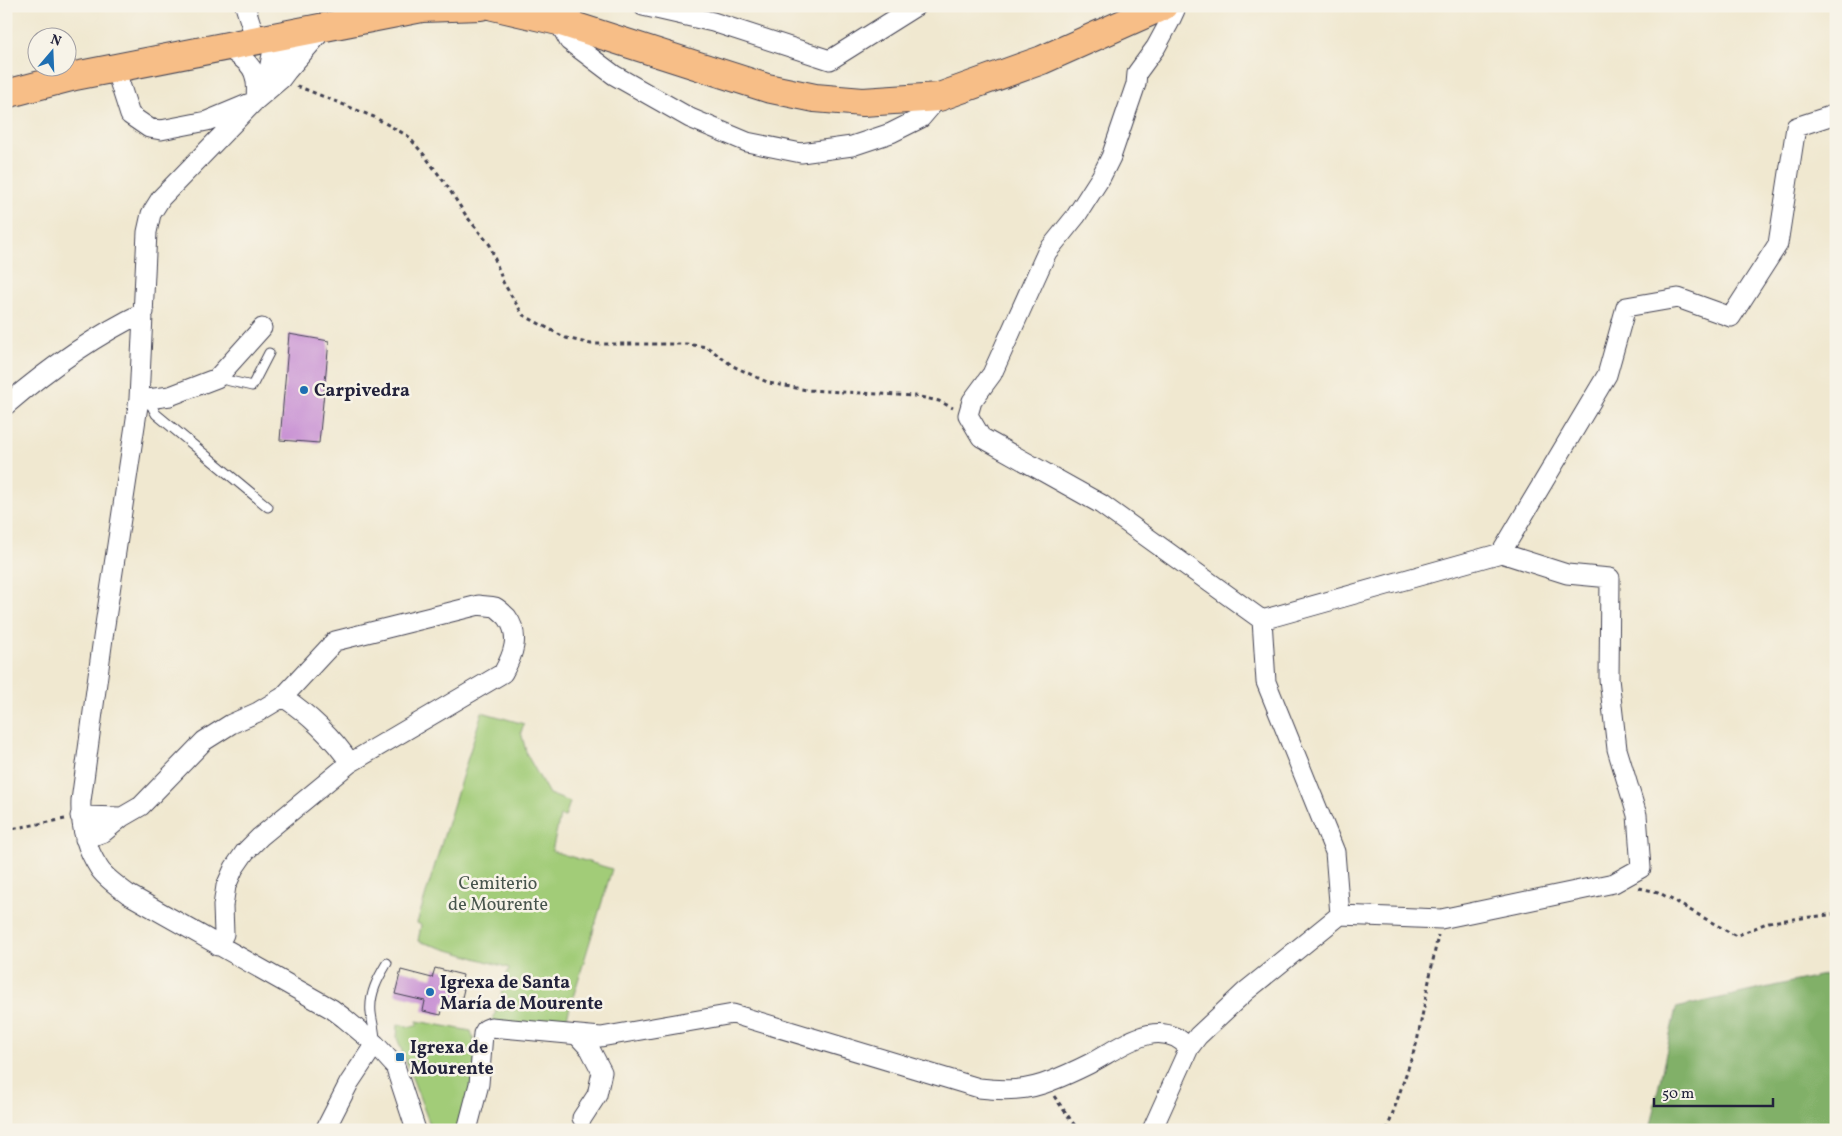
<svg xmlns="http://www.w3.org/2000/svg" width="1842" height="1136" font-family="Vollkorn,serif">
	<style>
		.green { fill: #a2cc78; stroke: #62775a }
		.forest { fill: #81b068; stroke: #526952 }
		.building { fill: #c993d4 }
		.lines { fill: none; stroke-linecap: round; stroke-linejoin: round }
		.service-casing { stroke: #414051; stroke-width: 11 }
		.minor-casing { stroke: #414051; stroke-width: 21 }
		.trunk-casing { stroke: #414051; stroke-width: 30 }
		.path { stroke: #414051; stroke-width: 3; stroke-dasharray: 4 4; stroke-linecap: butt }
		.service { stroke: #fff; stroke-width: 9 }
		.minor { stroke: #fff; stroke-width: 19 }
		.trunk { stroke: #f7be87; stroke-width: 28 }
		.poi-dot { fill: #1f6fb2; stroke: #f7f3e8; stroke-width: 2 }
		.labels { text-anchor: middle; stroke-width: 5; stroke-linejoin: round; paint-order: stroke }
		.poi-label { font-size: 18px; font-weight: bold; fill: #22223b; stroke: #f7f3e8; text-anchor: start }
		.park-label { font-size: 18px; fill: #48554d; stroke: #f7f3e8 }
	</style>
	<rect width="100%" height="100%" fill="#f7f3e8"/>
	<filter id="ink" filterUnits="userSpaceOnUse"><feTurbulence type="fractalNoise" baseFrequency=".02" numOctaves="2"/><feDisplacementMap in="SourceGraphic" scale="10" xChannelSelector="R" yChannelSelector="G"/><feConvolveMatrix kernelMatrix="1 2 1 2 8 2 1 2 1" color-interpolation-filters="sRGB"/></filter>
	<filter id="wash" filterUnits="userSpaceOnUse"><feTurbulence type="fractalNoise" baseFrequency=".0096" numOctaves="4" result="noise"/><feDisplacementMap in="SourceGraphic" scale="20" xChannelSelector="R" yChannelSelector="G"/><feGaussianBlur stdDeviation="1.12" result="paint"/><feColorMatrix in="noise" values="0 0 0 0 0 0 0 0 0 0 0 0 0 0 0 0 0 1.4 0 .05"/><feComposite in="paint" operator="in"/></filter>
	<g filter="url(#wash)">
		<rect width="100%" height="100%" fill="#f0e8d0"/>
		<path class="green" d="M482 712 524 724 521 732 527 755 549 794 570 802 565 817 560 816 552 851 612 869 564 1027 492 1023 509 968 418 941 421 925 417 923Z
			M417 1021 471 1031C482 1060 470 1101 465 1130H432L397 1038 398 1024 411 1027 418 1025Z"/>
		<path class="forest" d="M1836 972V1130H1649L1676 1008Z"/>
		<g id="blocks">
			<path class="building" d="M289 334 329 341 319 443 280 440Z
				M435 968 463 975 460 988 464 989 460 1006 444 1002 441 1015 423 1011 425 1001 395 994 401 970 432 978Z"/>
		</g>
	</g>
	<g filter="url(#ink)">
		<use href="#blocks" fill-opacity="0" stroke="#414051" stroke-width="1"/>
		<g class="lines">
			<defs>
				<path id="service" d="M217 378 252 386 269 353
					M148 399 156 414 268 507
					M375 1041C375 1031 372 1022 371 1013 369 994 378 978 387 963"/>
				<path id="minor" d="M245 6 256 40
					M643 6 713 22 830 60 916 6
					M558 21 569 41 614 75 690 118 747 142 801 153 852 146 891 133 921 118 939 97
					M287 34V71L281 79 255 101 161 198 151 214 147 232 139 399 103 638 81 801C80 824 86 848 99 868 105 878 119 887 128 894L332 1009 344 1018 375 1044 395 1066 416 1130
					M225 46C248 62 259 67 256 98
					M115 68 130 115 149 128 161 130 207 121 255 101 267 79 273 50 277 35
					M287 71 326 26
					M139 399H148L170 396 217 378 262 328
					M6 405C48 369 94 336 144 312
					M1262 620 1501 553 1607 375 1626 307 1678 298 1731 317 1778 244 1796 127 1836 114
					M283 697C307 713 334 738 350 763
					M80 816 122 817
					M85 839 104 832 122 817 141 806 204 741 231 724 258 712 283 697 335 641 479 605C483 606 490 606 495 607 499 609 504 614 507 617 521 636 513 655 503 673L350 763 260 837 245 852 234 868 226 886 223 906 224 934 218 946
					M1340 915 1441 919 1614 883 1641 868 1637 815 1617 749 1609 679 1610 578 1567 574 1501 553
					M577 1035 590 1049 602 1072 597 1095 582 1118
					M325 1130 349 1083 375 1044
					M467 1130 479 1084 483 1034 486 1029 491 1027 601 1037 733 1014 979 1088C1004 1091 1027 1091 1051 1081 1064 1076 1077 1070 1089 1064 1120 1048 1159 1014 1189 1048
					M1152 1130 1189 1048 1198 1036 1246 991 1340 915 1335 852 1266 682 1262 620 1101 504 981 437 968 415 972 401 992 374 1047 252 1076 216 1101 177 1111 157 1136 84 1137 73 1156 47 1169 23 1175 10V6"/>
				<path id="trunk" d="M493 6 558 21 767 88 815 98 863 102 939 97 1042 60 1163 6
					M6 94 75 76 422 8 481 6"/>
			</defs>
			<use href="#service" class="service-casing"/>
			<use href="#minor" class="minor-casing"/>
			<use href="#trunk" class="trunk-casing"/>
			<path class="path" d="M297 86 374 117 408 136 425 156 447 186 467 217 490 245 503 282 523 315 566 338 591 344H686L707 347 733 366 769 383 807 390 915 396 939 401 953 408
				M6 830 65 819
				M1639 888 1658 892 1736 936 1769 922 1836 914
				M1054 1096 1078 1130
				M1387 1130 1417 1042 1438 935"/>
			<use href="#service" class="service"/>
			<use href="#minor" class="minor"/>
			<use href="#trunk" class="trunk"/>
		</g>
	</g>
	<g class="poi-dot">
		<circle cx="304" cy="390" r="5"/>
		<circle cx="430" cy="992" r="5"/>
		<rect x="395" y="1052" width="10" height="10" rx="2.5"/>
	</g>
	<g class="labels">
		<g class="poi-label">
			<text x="314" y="396">Carpivedra</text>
			<text x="440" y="988">Igrexa de Santa<tspan x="440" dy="21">María de Mourente</tspan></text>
			<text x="410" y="1053">Igrexa de<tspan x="410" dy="21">Mourente</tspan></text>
		</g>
		<g class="park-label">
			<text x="498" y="889">Cemiterio<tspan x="498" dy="21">de Mourente</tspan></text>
		</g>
	</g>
	<rect width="1842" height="1136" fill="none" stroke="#f7f3e8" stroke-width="25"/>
	<g transform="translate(52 52) rotate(19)"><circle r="24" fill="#f7f3e8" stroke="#a29fa3"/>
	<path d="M0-4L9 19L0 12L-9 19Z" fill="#1f6fb2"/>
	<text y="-8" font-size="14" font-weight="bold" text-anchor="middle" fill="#22223b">N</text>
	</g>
	<path d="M1654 1098v8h119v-8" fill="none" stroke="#22223b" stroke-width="2.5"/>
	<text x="1662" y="1098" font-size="15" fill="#22223b" stroke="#f7f3e8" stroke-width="4" paint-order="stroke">50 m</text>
</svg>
